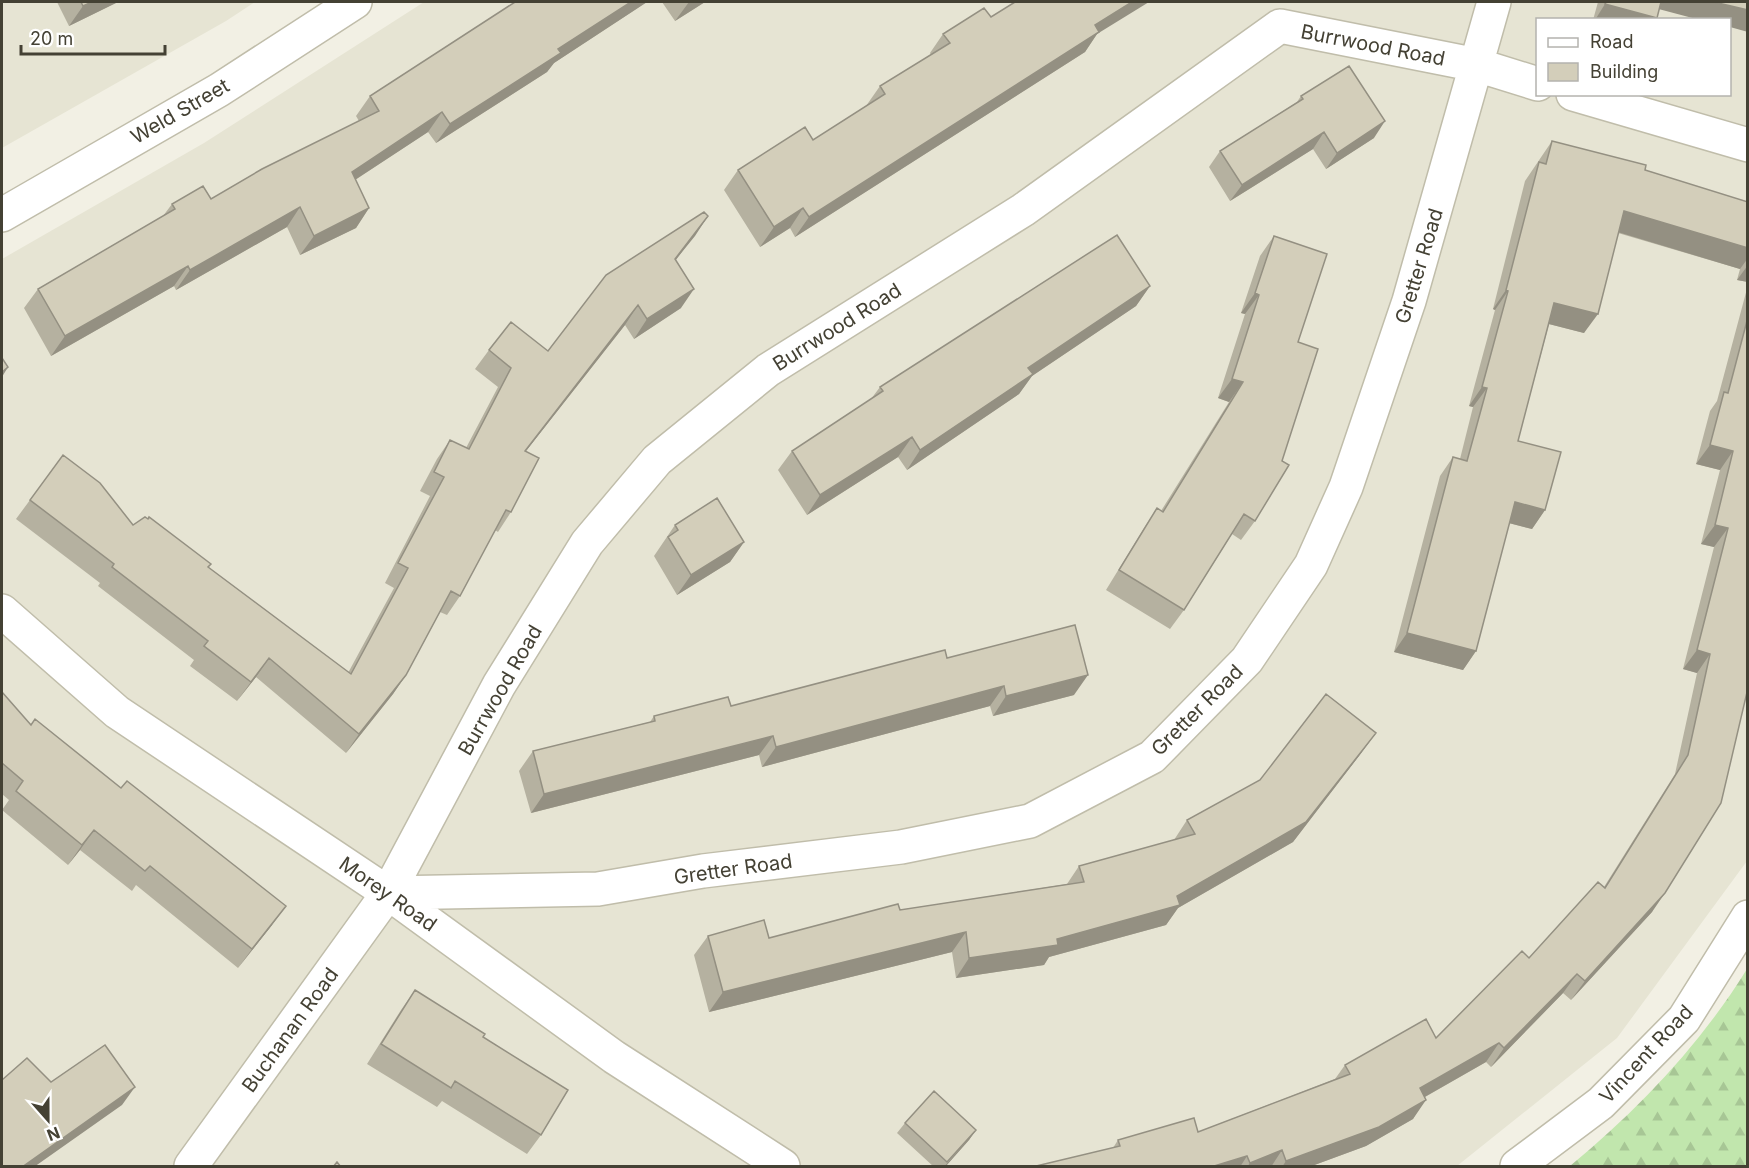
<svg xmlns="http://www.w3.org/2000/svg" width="1749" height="1168" font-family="Inter,sans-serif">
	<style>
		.residential { fill: #e6e4d3; fill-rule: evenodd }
		.forest { fill: url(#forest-firs) }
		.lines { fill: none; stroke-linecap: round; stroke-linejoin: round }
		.minor-casing { stroke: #c0bdaa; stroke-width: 36 }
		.tertiary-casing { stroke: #c0bdaa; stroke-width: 36 }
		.minor { stroke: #fff; stroke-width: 33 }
		.tertiary { stroke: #fff; stroke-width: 33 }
		.wall { fill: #b5b1a0 }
		.shaded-wall { fill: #949082 }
		.building { fill: #d3ceba; stroke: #949082; stroke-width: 1.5 }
		.labels { text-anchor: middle; stroke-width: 4.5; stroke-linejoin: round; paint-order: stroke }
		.street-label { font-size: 20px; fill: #444134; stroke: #fff }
	</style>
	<defs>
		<pattern id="forest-firs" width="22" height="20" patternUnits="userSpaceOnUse" patternTransform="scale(1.5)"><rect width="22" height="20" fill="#c1e6ad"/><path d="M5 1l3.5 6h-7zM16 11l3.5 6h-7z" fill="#a7c695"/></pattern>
	</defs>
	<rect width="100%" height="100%" fill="#f2f0e4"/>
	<path class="residential" d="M2 2H255L226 21 2 148Z
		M424 2H1747V861L1617 1038 1457 1166H2V259L204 143ZM1538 20H1730V94H1538Z"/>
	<path class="forest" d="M1747 969V1166H1570C1638 1110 1700 1045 1747 969Z"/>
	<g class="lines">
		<defs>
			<path id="minor" d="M1573 94 1748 145
				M2 611 117 712 388 893 614 1057 783 1166
				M388 893 598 889 703 871 901 847 1030 821 1152 757 1247 660 1311 565 1346 487 1409 301 1494 2
				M191 1166 388 893 499 685 587 543 657 460 768 370 1023 210 1280 26 1477 65 1538 84
				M1517 1166 1601 1103 1684 1019 1748 917"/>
			<path id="tertiary" d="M2 215 219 90 355 2"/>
		</defs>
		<use href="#minor" class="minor-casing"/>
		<use href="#tertiary" class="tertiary-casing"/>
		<use href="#minor" class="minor"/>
		<use href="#tertiary" class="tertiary"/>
	</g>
	<path class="wall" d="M57 2H118L69 26Z
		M515 2H647L554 63 547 72 436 143 428 132 355 180 369 208 356 228 300 255 287 227 176 290 174 286 51 356 24 308 38 289 163 216 172 204 211 199 359 121 356 116 370 96Z
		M662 2H705L675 21Z
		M1598 2H1748L1659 9 1656 20H1593Z
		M991 17 1097 34 1085 52 795 237 790 228 760 247 724 190 738 170 813 140 866 106 880 86 931 55 930 53 943 34Z
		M1301 96 1374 138 1326 169 1313 149 1230 201 1209 167 1220 151 1297 102Z
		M1552 141 1747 202 1748 282 1737 280 1740 269 1618 233 1584 333 1549 324 1518 441 1545 510 1532 529 1509 523 1476 651 1463 670 1394 652 1440 476 1453 457 1460 459 1473 407 1469 406 1495 310 1493 309 1525 181Z
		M708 216 676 260 681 308 634 339 625 325 526 451 511 512 498 532 495 530 460 596 447 615 440 612 406 675 393 694 346 753 256 677 237 701 190 666 194 660 98 586 100 583 16 519 30 500 133 525 208 567 348 673 394 588 385 583 430 496 420 491 437 459 450 440 466 448 498 387 475 369 489 350 548 351Z
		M1274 236 1298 342 1255 521 1241 540 1232 534 1184 610 1170 629 1106 590 1144 528 1157 508 1161 511 1229 402 1218 398 1245 314 1241 313 1260 256Z
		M1748 285V688L1652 912 1571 1000 1563 993 1491 1067 1486 1062 1425 1097 1413 1119 1366 1146 1309 1167H1032L1113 1148 1118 1140 1198 1132 1335 1079 1345 1065 1436 1038 1529 958 1604 887 1675 774 1697 673 1683 669 1714 547 1701 544 1720 470 1696 464 1710 411 1717 401Z
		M1150 286 1136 306 1032 376 1019 394 907 470 898 457 807 515 778 470 792 451 871 399 880 387Z
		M675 525 744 542 730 562 677 595 654 556Z
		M947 658 1074 695 993 716 990 706 762 767 759 755 531 813 519 771 533 751 650 722 654 716 731 706Z
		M2 692 31 725 272 925 238 968 136 885 132 891 80 850 68 865 2 810 9 800 2 794Z
		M1362 752 1293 842 1178 908 1166 925 1049 957 1044 965 956 978 952 952 709 1012 694 955 708 936 769 938 900 910 1067 884 1079 866 1174 840 1187 820Z
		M415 990 483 1037 541 1135 527 1154 442 1101 437 1107 367 1064 401 1010Z
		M905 1123 976 1130 969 1140 945 1167H934L897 1133Z"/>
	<path class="shaded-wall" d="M92 2H118L69 26 83 6Z
		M631 2H647L554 63 547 72 436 143 450 124 558 49Z
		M689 2H705L675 21Z
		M1132 2H1149L1097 34 1085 52 795 237 809 217 1095 25Z
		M1655 2H1714L1748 10V32L1730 27V20H1700L1651 7Z
		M1605 4 1657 18 1656 20H1595Z
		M442 112 428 132 338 191 352 172Z
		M1385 121 1374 138 1326 169 1337 153Z
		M1324 132 1313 149 1230 201 1242 185Z
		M300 207 287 227 176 290 190 270Z
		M369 208 356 228 300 255 314 236Z
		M803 208 790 228 760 247 774 227Z
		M1624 211 1748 248V258L1740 269 1611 230Z
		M708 216 695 236 661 278 675 259Z
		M1748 265V282L1737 280Z
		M188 266 174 286 51 356 65 336Z
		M1150 286 1136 306 1032 376 1019 394 907 470 920 450 1028 368Z
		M694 289 681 308 634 339 647 319Z
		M1506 290 1508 291 1495 310 1493 309Z
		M1255 293 1259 295 1245 314 1241 313Z
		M1554 303 1598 314 1584 333 1541 322Z
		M638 305 625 325 511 470 525 451Z
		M8 367 2 377V372Z
		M1232 379 1243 382 1229 402 1218 398Z
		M1482 387 1487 388 1473 407 1469 406Z
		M912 437 898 457 807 515 820 495Z
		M1710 445 1733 451 1720 470 1696 464Z
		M1515 502 1545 510 1532 529 1501 521Z
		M1715 525 1728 528 1714 547 1701 544Z
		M744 542 730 562 677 595 691 575Z
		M1407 633 1476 651 1463 670 1394 652Z
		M1697 650 1710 654 1697 673 1683 669Z
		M269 658 256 677 237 701 251 682Z
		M406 675 393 694 346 753 359 734Z
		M1088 675 1074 695 993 716 1006 696Z
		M1004 686 990 706 762 767 776 747Z
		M1376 733 1362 752 1293 842 1178 908 1166 925 1049 957 1044 965 956 978 969 958 1057 939 1177 896Z
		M773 736 759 755 531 813 544 794Z
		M94 830 80 850 68 865 82 845Z
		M1665 893 1652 912 1571 1000 1585 981Z
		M286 906 272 925 238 968 252 949Z
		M966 932 952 952 709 1012 723 992Z
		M1577 974 1563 993 1491 1067 1504 1048Z
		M1499 1043 1486 1062 1407 1107 1420 1088Z
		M135 1087 122 1105 34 1167H22Z
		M1426 1100 1413 1119 1366 1146 1309 1167H1282L1286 1161Z
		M976 1130 969 1140 945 1167H944Z
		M1282 1150 1271 1167H1247L1250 1163Z
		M1247 1156 1240 1167H1211Z"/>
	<path class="building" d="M81 2H92L83 6Z
		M515 2H631L558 49 561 53 450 124 442 112 352 172 369 208 314 236 300 207 190 270 188 266 65 336 38 289 175 209 172 204 203 186 211 199 262 169 379 111 370 96Z
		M1015 2H1132L1095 25 1099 32 809 217 803 208 774 227 738 170 805 127 813 140 885 94 880 86 950 43 943 34 984 8 991 17Z
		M1606 2H1661L1657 18 1605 4Z
		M1714 2H1748V10Z
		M1349 66 1385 121 1337 153 1324 132 1242 185 1220 151 1303 99 1301 96Z
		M1552 141 1646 165 1645 170 1748 202V248L1624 211 1598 314 1554 303 1518 441 1561 452 1545 510 1515 502 1476 651 1407 633 1453 457 1467 461 1487 388 1482 387 1508 291 1506 290 1539 162 1546 164Z
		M704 212 708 216 675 259 694 289 647 319 638 305 525 451 539 458 511 512 506 510 460 596 451 591 406 675 359 734 269 658 251 682 204 646 208 641 112 567 114 564 30 500 63 455 100 483 133 525 145 517 148 519 149 517 211 564 208 567 351 674 408 568 398 563 444 477 434 472 450 440 469 449 511 368 489 350 511 322 548 351 606 275Z
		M1117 235 1150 286 1028 368 1033 374 920 450 912 437 820 495 792 451 883 391 880 387Z
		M1274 236 1327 254 1298 342 1318 349 1282 461 1289 465 1255 521 1244 514 1184 610 1119 570 1157 508 1163 512 1243 382 1232 379 1259 295 1255 293Z
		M1748 317V688L1721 803 1665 893 1585 981 1577 974 1504 1048 1499 1043 1420 1088 1426 1100 1379 1127 1286 1161 1282 1150 1250 1163 1247 1156 1211 1167H1032L1120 1146 1118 1140 1194 1118 1198 1132 1350 1074 1345 1065 1426 1019 1436 1038 1522 951 1529 958 1598 882 1605 888 1688 755 1710 654 1697 650 1728 528 1715 525 1733 451 1710 445 1724 392 1728 393Z
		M2 358 8 367 2 372Z
		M717 498 744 542 691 575 668 537 678 530 675 525Z
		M1075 625 1088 675 1006 696 1004 686 776 747 773 736 544 794 533 751 655 721 654 716 728 697 731 706 945 650 947 658Z
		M2 692 31 725 35 719 121 788 127 781 286 906 252 949 150 866 145 871 94 830 82 845 16 791 23 781 2 763Z
		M1326 694 1376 733 1306 822 1177 896 1180 905 1057 939 1058 945 969 958 966 932 723 992 708 936 764 920 769 938 898 904 900 910 1084 882 1079 866 1195 834 1187 820 1260 780Z
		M415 990 485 1034 483 1037 568 1090 541 1135 455 1081 451 1088 381 1044Z
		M105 1045 135 1087 22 1167H2V1080L27 1058 51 1082Z
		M934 1091 976 1130 947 1162 905 1123Z
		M337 1162 341 1167H333Z"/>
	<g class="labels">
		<g class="street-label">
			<text transform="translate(1373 45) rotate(11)" y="7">Burrwood Road</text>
			<text transform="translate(180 111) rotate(-30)" y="7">Weld Street</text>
			<text transform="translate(1419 266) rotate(-73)" y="7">Gretter Road</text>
			<text transform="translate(837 327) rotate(-32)" y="7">Burrwood Road</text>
			<text transform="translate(500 690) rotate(-60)" y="7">Burrwood Road</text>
			<text transform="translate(1197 710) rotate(-45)" y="7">Gretter Road</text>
			<text transform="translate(733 869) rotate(-8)" y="7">Gretter Road</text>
			<text transform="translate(388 894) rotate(35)" y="7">Morey Road</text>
			<text transform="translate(290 1030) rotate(-54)" y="7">Buchanan Road</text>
			<text transform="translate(1646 1054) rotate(-47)" y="7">Vincent Road</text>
		</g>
	</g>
	<rect width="1749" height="1168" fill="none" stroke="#444134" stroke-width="6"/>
	<rect x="1536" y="18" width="195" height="78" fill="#ffffff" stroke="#b4b3ae" stroke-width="1.5"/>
	<rect x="1548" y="38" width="30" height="9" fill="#ffffff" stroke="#b4b3ae" stroke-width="1.5"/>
	<text x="1590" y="48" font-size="18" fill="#444134">Road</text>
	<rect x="1548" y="63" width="30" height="18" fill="#d3ceba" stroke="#b4b3ae" stroke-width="1.5"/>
	<text x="1590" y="78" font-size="18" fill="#444134">Building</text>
	<g transform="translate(48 1120) rotate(159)" stroke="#ffffff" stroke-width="4.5" paint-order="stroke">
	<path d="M0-4.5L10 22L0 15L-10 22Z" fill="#444134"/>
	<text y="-9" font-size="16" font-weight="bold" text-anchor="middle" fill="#444134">N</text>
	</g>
	<path d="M21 45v9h144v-9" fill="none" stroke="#444134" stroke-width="3"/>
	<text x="30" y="45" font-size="18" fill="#444134" stroke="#ffffff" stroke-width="4.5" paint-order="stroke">20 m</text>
</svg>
